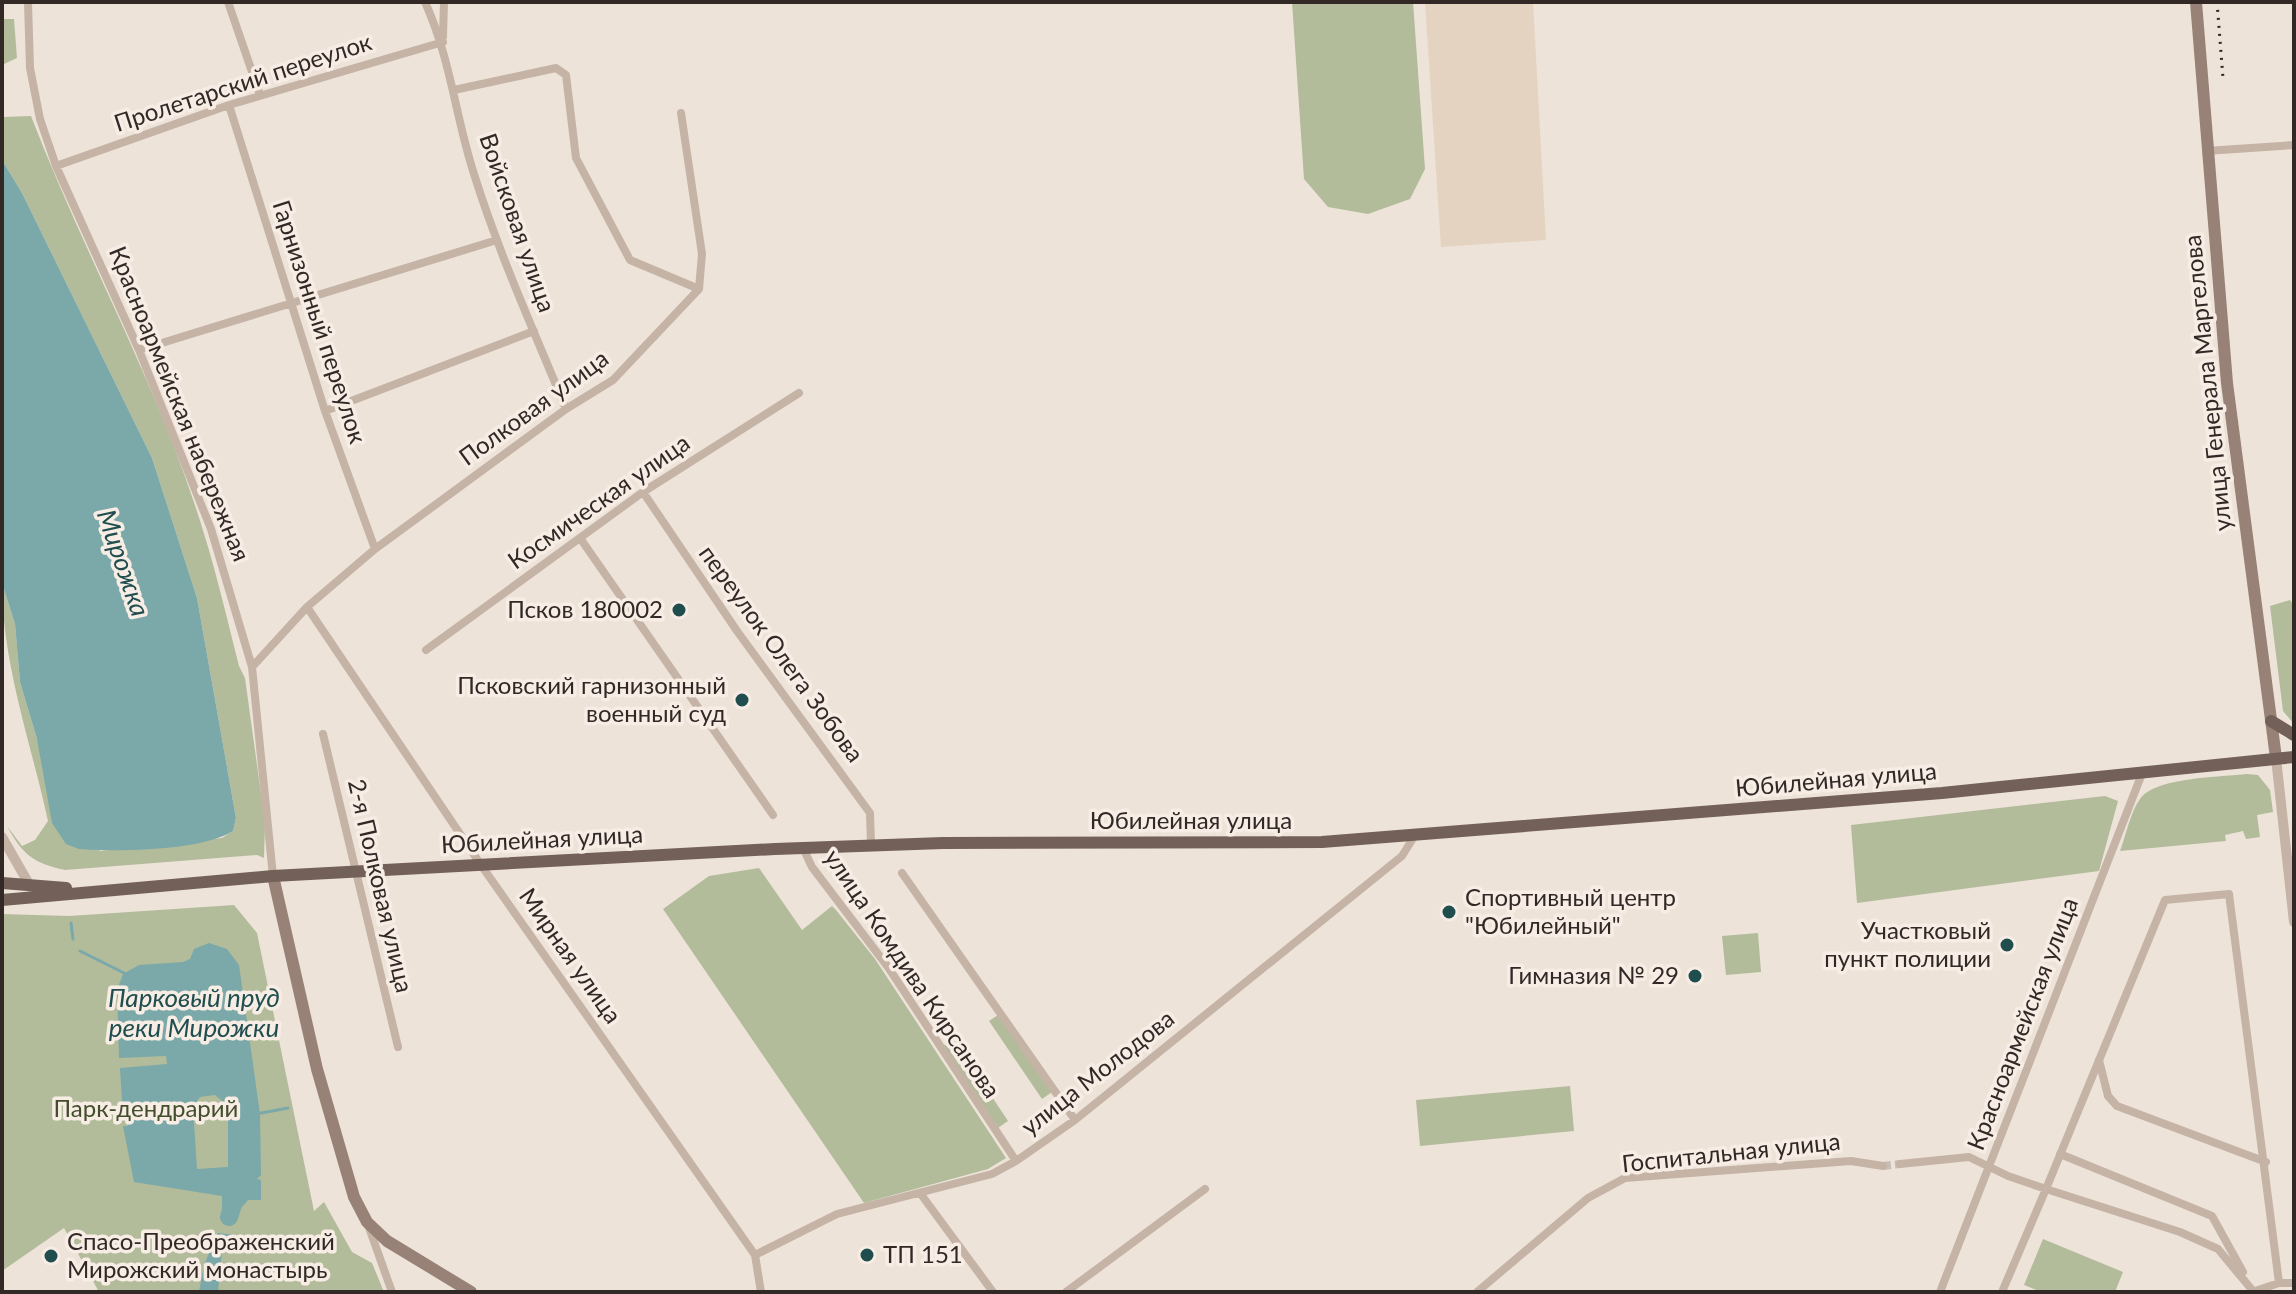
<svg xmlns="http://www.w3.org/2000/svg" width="2296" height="1294" font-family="Lato,sans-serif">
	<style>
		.green { fill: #b2bc9b }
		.plaza { fill: #e5d3c1 }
		.water { fill: #7ba8a8; fill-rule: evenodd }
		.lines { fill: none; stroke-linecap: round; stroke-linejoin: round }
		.stream { stroke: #7ba8a8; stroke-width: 3 }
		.river { stroke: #7ba8a8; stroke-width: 18 }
		.minor-tunnel { stroke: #c8beb5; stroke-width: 8; stroke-dasharray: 8 4; stroke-linecap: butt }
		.minor { stroke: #c5b3a6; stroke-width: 8 }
		.tertiary { stroke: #c5b3a6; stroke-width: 10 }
		.secondary { stroke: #988278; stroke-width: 12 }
		.primary { stroke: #736059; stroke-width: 12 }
		.rail { stroke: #322926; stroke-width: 3; stroke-dasharray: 2 6; stroke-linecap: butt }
		.poi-dot { fill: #204e4f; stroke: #f7ede5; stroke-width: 3 }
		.labels { text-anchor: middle; stroke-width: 7; stroke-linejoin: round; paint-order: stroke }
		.street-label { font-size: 24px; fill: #322926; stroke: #f7ede5 }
		.poi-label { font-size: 24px; fill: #322926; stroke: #f7ede5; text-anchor: end }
		.park-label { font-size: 24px; fill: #434e2d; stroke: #f7ede5 }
		.water-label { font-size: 26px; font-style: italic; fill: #204e4f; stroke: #f7ede5 }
	</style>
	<rect width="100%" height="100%" fill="#eee3d9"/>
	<path class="green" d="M1292 2H1413L1425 169 1410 199 1368 214 1328 207 1304 179Z
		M2 19H14L17 58 2 65Z
		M2 114 4 117 31 116C85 257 162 392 205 537 218 579 228 623 239 666L245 678 265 823 264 858 257 855 65 870C33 863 23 855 7 826L22 846 35 840 48 821C31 743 2 663 2 583L15 624 20 682 37 739 100 851 222 838 233 831 236 818 197 598 152 458 22 193 2 160Z
		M2290 600 2294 605V724L2283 711 2270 606Z
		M2247 774 2258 775 2270 790 2273 812 2257 815 2260 837 2246 839 2243 831 2225 835 2226 841 2120 851C2126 835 2130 813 2140 799 2155 777 2222 777 2247 774Z
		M2105 796 2118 801 2099 871 1857 903 1851 825Z
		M759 868 802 930 832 906 836 910 875 959 1006 1158 988 1169 864 1203 663 909 709 876Z
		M234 905 257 933 314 1211 324 1202 352 1252 372 1263 384 1292H99L64 1228 2 1271V914L69 916Z
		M1758 933 1761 972 1726 975 1722 936Z
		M1001 1013 1055 1090 1042 1099 989 1021Z
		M955 1041 1008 1121 995 1130 940 1047Z
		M1570 1086 1574 1131 1420 1146 1416 1100Z
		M2043 1239 2123 1272 2115 1292H2041L2024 1285Z"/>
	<path class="plaza" d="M1425 2H1533L1546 240 1441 247Z"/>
	<path class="water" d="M2 160 22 193 152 458 197 598 236 818 233 831C202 851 116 852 79 849L66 844 52 823 37 739 20 682 15 624 2 583Z
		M209 943 227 949 239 965 260 1114 261 1175 257 1179 261 1180V1200H248C240 1211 235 1211 222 1210V1196L134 1182 123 1126H128V1120L123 1119 120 1068 167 1064 166 1056 119 1058 117 990 123 974 139 965 183 962 190 959 194 949ZM215 1095 228 1106V1167L197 1169 193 1107 200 1097Z
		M218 1233 300 1242 305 1245 223 1240 218 1292H199L204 1265Z"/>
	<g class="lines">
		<path class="stream" d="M71 923 73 939
			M80 951 126 974
			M256 1114 288 1108"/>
		<path class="river" d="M229 1217 238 1189"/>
		<path class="minor-tunnel" d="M1883 1166 1900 1164"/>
		<path class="minor" d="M28 2 30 68 40 119 56 166 139 350 211 529 252 667 273 876
			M228 2 260 95
			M425 2C451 60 455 115 474 174 499 254 534 331 566 409
			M443 37 444 2
			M454 90 556 68 566 75 576 158 630 260 699 289
			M229 105 325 411 375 549
			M2206 151 2294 145
			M56 166 229 105 443 42
			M139 350 497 240
			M325 411 534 331
			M643 492 737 631 870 813 871 845
			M580 538 773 815
			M307 607 481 865 755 1255 761 1292
			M426 650 643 492 799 393
			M252 667 307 607 375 549 566 409 613 380 699 289 702 254 681 113
			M323 734 398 1047
			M803 848 812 867 888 967 1016 1161
			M902 873 1075 1120
			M2099 1060 2108 1096 2117 1106 2266 1162
			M2060 1154 2212 1216 2243 1272
			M1900 1164 1969 1157 2008 1176 2046 1189 2165 900 2229 894 2279 1283
			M920 1193 993 1292
			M367 1222 392 1292
			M755 1255 837 1214 992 1174 1016 1161 1075 1120 1402 856 1415 835
			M1066 1292 1205 1189
			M1477 1292 1588 1198 1625 1178 1851 1161 1883 1166
			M1940 1292 2143 771
			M2002 1292 2046 1189 2180 1232 2218 1249 2253 1291
			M2252 1292 2279 1283H2294"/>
		<path class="tertiary" d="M2276 758 2294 922
			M2 837 29 884"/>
		<path class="secondary" d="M2196 2 2227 383 2276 758
			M273 876 317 1069 354 1197 367 1222 387 1241 471 1292"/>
		<path class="primary" d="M2271 721 2294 735
			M2 883 66 888
			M2 900 273 876 775 849 943 843 1322 842 1942 793 2294 757"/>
		<path class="rail" d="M2217 2 2223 78"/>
	</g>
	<g class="poi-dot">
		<circle cx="679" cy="610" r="8"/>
		<circle cx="742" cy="700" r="8"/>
		<circle cx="1449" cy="912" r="8"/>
		<circle cx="2007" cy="945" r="8"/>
		<circle cx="1695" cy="976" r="8"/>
		<circle cx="867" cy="1255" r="8"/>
		<circle cx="51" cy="1256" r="8"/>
	</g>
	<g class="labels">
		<g class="street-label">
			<text transform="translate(243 83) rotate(-18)" y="8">Пролетарский переулок</text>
			<text transform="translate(517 223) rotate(71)" y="8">Войсковая улица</text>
			<text transform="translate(319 322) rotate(72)" y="8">Гарнизонный переулок</text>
			<text transform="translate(2208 383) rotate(-96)" y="8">улица Генерала Маргелова</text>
			<text transform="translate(179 404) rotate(68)" y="8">Красноармейская набережная</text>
			<text transform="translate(534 408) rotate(-36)" y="8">Полковая улица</text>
			<text transform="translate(599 502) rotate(-35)" y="8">Космическая улица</text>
			<text transform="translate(781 654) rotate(54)" y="8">переулок Олега Зобова</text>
			<text transform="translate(1836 780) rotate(-5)" y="8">Юбилейная улица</text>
			<text x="1191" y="829">Юбилейная улица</text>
			<text transform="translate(542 840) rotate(-3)" y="8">Юбилейная улица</text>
			<text transform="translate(380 886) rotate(77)" y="8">2-я Полковая улица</text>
			<text transform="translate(570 956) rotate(55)" y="8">Мирная улица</text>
			<text transform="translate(912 974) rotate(56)" y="8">улица Комдива Кирсанова</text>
			<text transform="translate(2023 1024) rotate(-69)" y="8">Красноармейская улица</text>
			<text transform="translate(1098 1073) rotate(-38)" y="8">улица Молодова</text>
			<text transform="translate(1731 1153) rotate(-6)" y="8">Госпитальная улица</text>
		</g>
		<g class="poi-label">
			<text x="663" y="618">Псков 180002</text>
			<text x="726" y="694">Псковский гарнизонный<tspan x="726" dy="28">военный суд</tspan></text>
			<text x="1465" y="906" text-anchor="start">Спортивный центр<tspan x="1465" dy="28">"Юбилейный"</tspan></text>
			<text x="1991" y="939">Участковый<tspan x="1991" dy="28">пункт полиции</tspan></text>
			<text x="1679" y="984">Гимназия № 29</text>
			<text x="67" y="1250" text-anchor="start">Спасо-Преображенский<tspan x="67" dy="28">Мирожский монастырь</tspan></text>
			<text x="883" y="1263" text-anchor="start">ТП 151</text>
		</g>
		<g class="park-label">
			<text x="146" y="1117">Парк-дендрарий</text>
		</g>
		<g class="water-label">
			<text transform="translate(123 563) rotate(71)" y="9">Мирожка</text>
			<text x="194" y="1007">Парковый пруд<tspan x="194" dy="30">реки Мирожки</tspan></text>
		</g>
	</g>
	<rect width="2296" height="1294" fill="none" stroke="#322926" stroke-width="8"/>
</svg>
